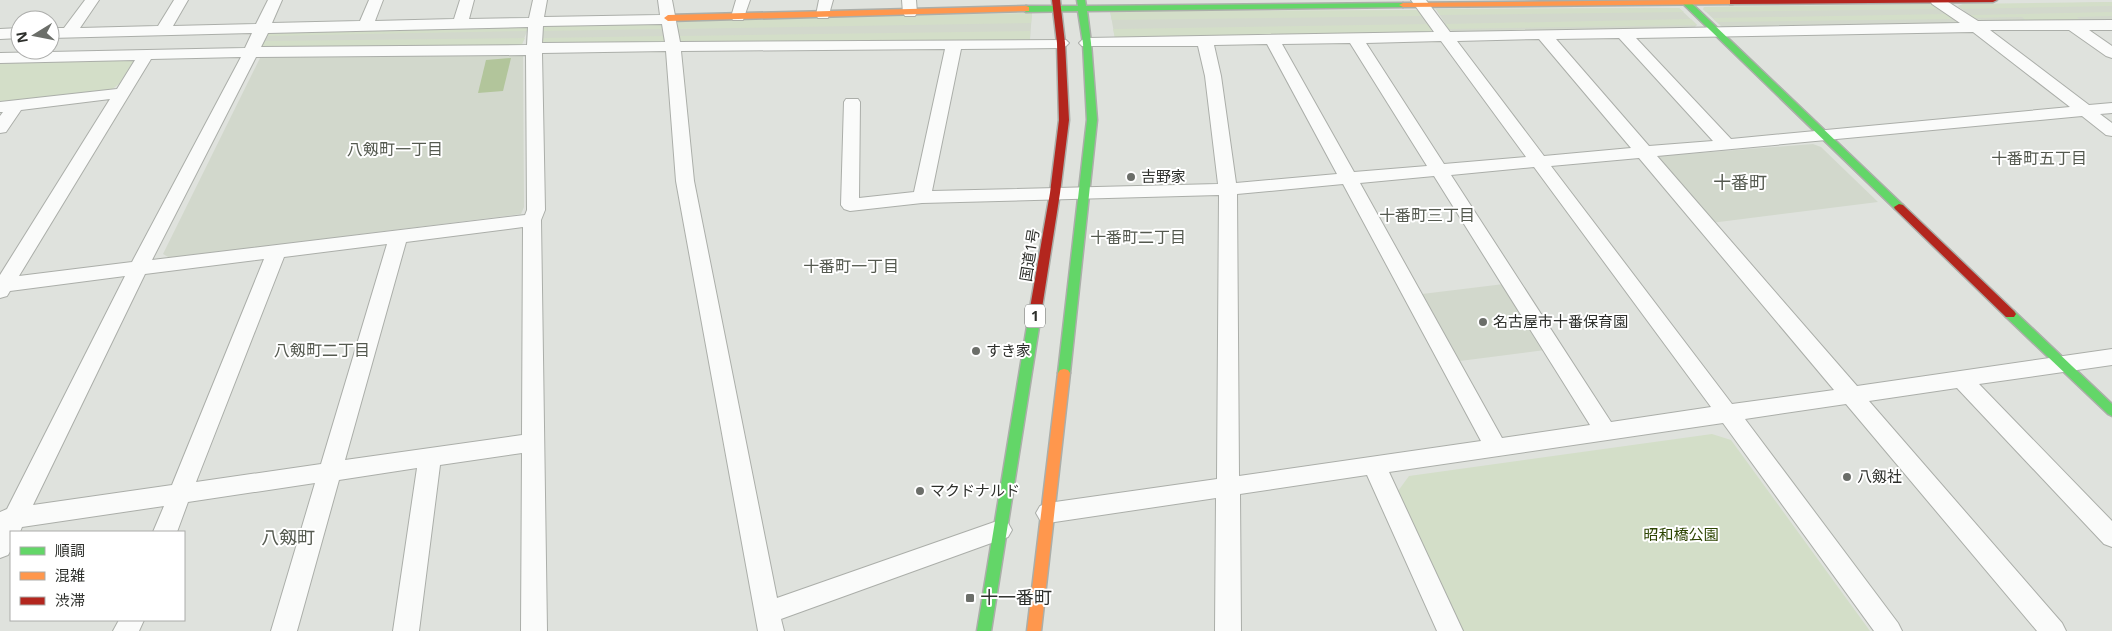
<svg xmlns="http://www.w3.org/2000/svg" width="2112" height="631" font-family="'Noto Sans','Noto Sans JP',sans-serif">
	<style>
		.built { fill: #d2d8cc }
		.green { fill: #d3dec8 }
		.water { fill: #b2c59b }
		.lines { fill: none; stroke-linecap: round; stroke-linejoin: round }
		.street-casing { stroke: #abaea9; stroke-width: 2 }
		.fast-casing { stroke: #abaea9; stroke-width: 3 }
		.slow-casing { stroke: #abaea9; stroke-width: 3 }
		.jam-casing { stroke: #abaea9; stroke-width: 3 }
		.street { fill: #fafbfa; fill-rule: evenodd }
		.fast { fill: #63d668; fill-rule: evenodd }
		.slow { fill: #ff974d; fill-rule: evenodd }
		.jam { fill: #b3261e; fill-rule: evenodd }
		.poi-dot { fill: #6b6e69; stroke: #fff; stroke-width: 2 }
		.labels { text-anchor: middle; stroke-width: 4; stroke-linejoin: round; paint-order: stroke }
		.shield { fill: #fff; stroke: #6c6d6b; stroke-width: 1 }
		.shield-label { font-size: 14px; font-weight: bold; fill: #2d2f2b }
		.poi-label { font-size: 15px; fill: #2d2f2b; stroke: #fff; text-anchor: start }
		.street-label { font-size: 15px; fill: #2d2f2b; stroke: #fff }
		.park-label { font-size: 15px; fill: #2e4503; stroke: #fff }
		.neighbourhood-label { font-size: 16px; fill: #555a50; stroke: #fff }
		.quarter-label { font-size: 18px; fill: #555a50; stroke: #fff }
		.near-poi-label { font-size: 18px; fill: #2d2f2b; stroke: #fff; text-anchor: start }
	</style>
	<rect width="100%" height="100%" fill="#dfe2dd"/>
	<path class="built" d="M2112 2V22H1978L1958 6Z
		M1939 6 1958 21 1957 24 1723 28 1703 9Z
		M1679 8 1697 25 1695 27 1455 32 1449 30 1436 9Z
		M1110 11 1421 12 1432 29 1115 38Z
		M1032 13 1030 40 682 43 677 29Z
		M546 23 665 29 666 44 541 38Z
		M526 24 527 31 522 44 263 41 274 30Z
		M523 54 524 207 521 214 170 258 163 254 261 56Z
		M1813 144 1821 147 1878 202 1711 223 1657 161 1661 156Z
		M1504 284 1545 350 1460 361 1422 294Z"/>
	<path class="green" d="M2112 2V6L1962 9 1958 6 1963 4Z
		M1931 4 1942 9 1706 12 1703 9 1704 7Z
		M1679 8 1684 12 1440 15 1436 9Z
		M1417 10 1423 16 1112 20 1110 11Z
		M2112 12V16L2077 17 2083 23H2029L2022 17 1974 18 1970 15Z
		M1032 13 1031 23 677 29 678 20Z
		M1948 14 1954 19 1717 22 1713 18Z
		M1691 19 1697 25 1449 29 1445 24Z
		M656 21 665 29 542 31 546 23Z
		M526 24 527 31 266 36 274 30Z
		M1429 24 1432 29 1431 32 1115 38 1113 29Z
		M1030 31V40L682 43 678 36Z
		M666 36V44L540 45 541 38Z
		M525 38 522 44 507 48 261 50 263 41Z
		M133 59V62L119 84 111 90 0 103V60Z
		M1712 434 1731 440 1870 631H1463L1398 491 1409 476Z"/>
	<path class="water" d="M511 58 503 91 478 93 486 60Z"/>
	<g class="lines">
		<defs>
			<path id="street" d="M85 0H99L80 28 158 26 174 0H188L173 26 256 24 268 0H282L272 23 360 21 369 0H383L375 21 454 19 460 0H474L469 19 529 18 533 0H547L544 17 660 15 658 0H672L680 42 1066 40 1069 43 1066 46 1061 48 961 49 932 191 1218 184 1205 76 1198 46H1082L1079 43 1082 40 1087 38 1434 32 1411 0H1426L1450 32 1960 23 1932 4 1930 0H1945L1978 21 2112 20V30H2089L2112 46V58L2106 56 2069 30H1990L2089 105 2112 103V113L2100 114 2112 123V136L2106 135 2082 116 1657 156 1857 386 2112 349V365L1979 384 2112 521V547L2104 544 1957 388 1869 401 2062 623 2066 631H2037L1846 404 1745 419 1898 623 1902 631H1874L1723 423 1389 472 1463 631H1437L1367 475 1240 494 1241 631H1215L1216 498 1048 523 1040 520 1036 513 1040 506 1048 503 1217 479 1219 195 922 203 850 211 844 209 841 205 844 102 846 99H858L860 102 859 198 914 192 945 49 681 51 694 181 777 598 1000 520 1008 523 1012 530 1008 537 781 619 784 631H758L676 181 666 51 542 53 545 210 541 220 547 631H521L522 453 440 465 419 631H393L417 468 339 480 297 631H271L315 483 188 502 177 532H153L164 506 22 527 20 532H11V550L8 555 0 558V512L7 509 125 276 10 291 7 296 0 298V275L110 99 21 110 6 132 0 133V116L3 112H0V102L117 89 135 60 0 63V53L245 48 252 33 50 38V28H64ZM662 24 665 42 542 43 543 26ZM528 27 527 45 261 47 268 33ZM1973 32 2070 107 1731 139 1636 38ZM1619 38 1713 141 1649 146 1556 39ZM1539 39 1631 148 1544 156 1457 41ZM1441 41 1526 157 1444 164 1366 43ZM1350 43 1427 166 1354 172 1282 44ZM1267 44 1337 174 1236 183 1221 76 1214 45ZM526 55 527 210 525 215 152 260 256 57ZM241 57 132 262 19 276 151 59ZM1639 158 1834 390 1732 404 1551 166ZM1534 167 1711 407 1611 422 1451 175ZM1434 176 1590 425 1502 438 1360 183ZM1343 184 1481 441 1239 476 1237 194ZM523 227 522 435 345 460 406 242ZM387 244 321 464 196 482 284 257ZM264 259 172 485 33 505 145 274Z
				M736 0H750L743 20H733L731 17Z
				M819 0H833L828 18H818L816 15Z
				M902 0H916L917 13 915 16H905L903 13Z
				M20 28V38L0 39V29Z
				M119 620H144L139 631H113Z"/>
			<path id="fast" d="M1077 0H1085L1086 6 1403 3 1407 5 1403 7 1087 11 1091 43 1097 120 1070 373 1068 376H1060L1058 373 1087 120 1083 43 1078 11 1026 12 1022 9 1026 6H1078Z
				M1679 0H1688L1903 205 1904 207 1903 209H1895Z
				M1036 304 1042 308 991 631H977L1030 308Z
				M2010 310 2014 311 2112 404V416L2108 414 2006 317 2004 314 2006 311Z"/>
			<path id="slow" d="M1679 0H1735L1737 2 1733 4 1403 7 1399 5 1403 3Z
				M1026 6 1029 7V11L668 21 664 18 668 15Z
				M1064 369 1068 370 1070 373 1041 631H1027L1058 373 1060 370Z"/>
			<path id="jam" d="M1052 0H1060L1065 43 1069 120 1060 193 1042 308 1036 312 1030 308 1050 193 1059 120 1057 43Z
				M1730 0H1997L1993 2 1733 4H1730Z
				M1899 204 1903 205 2014 311 2016 314 2014 317H2006L1895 209 1894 207Z"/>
		</defs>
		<use href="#street" class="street-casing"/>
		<use href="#fast" class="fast-casing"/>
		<use href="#slow" class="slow-casing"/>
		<use href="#jam" class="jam-casing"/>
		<use href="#street" class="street"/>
		<use href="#fast" class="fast"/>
		<use href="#slow" class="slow"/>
		<use href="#jam" class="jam"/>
	</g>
	<g class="poi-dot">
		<circle cx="1131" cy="177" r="5"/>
		<circle cx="1483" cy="322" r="5"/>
		<circle cx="976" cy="351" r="5"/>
		<circle cx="1847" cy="477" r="5"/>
		<circle cx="920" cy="491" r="5"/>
		<rect x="965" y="593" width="10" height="10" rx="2.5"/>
	</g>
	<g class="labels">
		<rect class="shield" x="1025" y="304.5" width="20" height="23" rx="4"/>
		<g class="shield-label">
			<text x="1035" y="321">1</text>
		</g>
		<g class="poi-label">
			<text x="1141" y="182">吉野家</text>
			<text x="1493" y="327">名古屋市十番保育園</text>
			<text x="986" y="356">すき家</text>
			<text x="1857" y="482">八剱社</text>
			<text x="930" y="496">マクドナルド</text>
		</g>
		<g class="street-label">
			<text transform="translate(1030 255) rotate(-81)" y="5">国道1号</text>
		</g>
		<g class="park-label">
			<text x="1681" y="540">昭和橋公園</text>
		</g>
		<g class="neighbourhood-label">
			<text x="395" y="155">八剱町一丁目</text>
			<text x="2039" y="164">十番町五丁目</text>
			<text x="1427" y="221">十番町三丁目</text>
			<text x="1138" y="243">十番町二丁目</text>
			<text x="851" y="272">十番町一丁目</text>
			<text x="322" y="356">八剱町二丁目</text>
		</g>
		<g class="quarter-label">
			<text x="1740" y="189">十番町</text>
			<text x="288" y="544">八剱町</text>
		</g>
		<g class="near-poi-label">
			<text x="980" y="604">十一番町</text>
		</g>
	</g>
	<rect x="10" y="531" width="175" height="90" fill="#ffffff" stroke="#abacaa"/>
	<rect x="20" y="547" width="25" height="8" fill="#63d668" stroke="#abacaa"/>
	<text x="55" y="556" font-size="15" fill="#2d2f2b">順調</text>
	<rect x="20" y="572" width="25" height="8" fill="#ff974d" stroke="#abacaa"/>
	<text x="55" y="581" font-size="15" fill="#2d2f2b">混雑</text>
	<rect x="20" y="597" width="25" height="8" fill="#b3261e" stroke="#abacaa"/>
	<text x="55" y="606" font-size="15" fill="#2d2f2b">渋滞</text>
	<g transform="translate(35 35) rotate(260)"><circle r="24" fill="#ffffff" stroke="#abacaa"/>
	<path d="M0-4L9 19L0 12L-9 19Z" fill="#6b6e69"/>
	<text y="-8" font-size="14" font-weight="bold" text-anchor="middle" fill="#2d2f2b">N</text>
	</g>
</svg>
